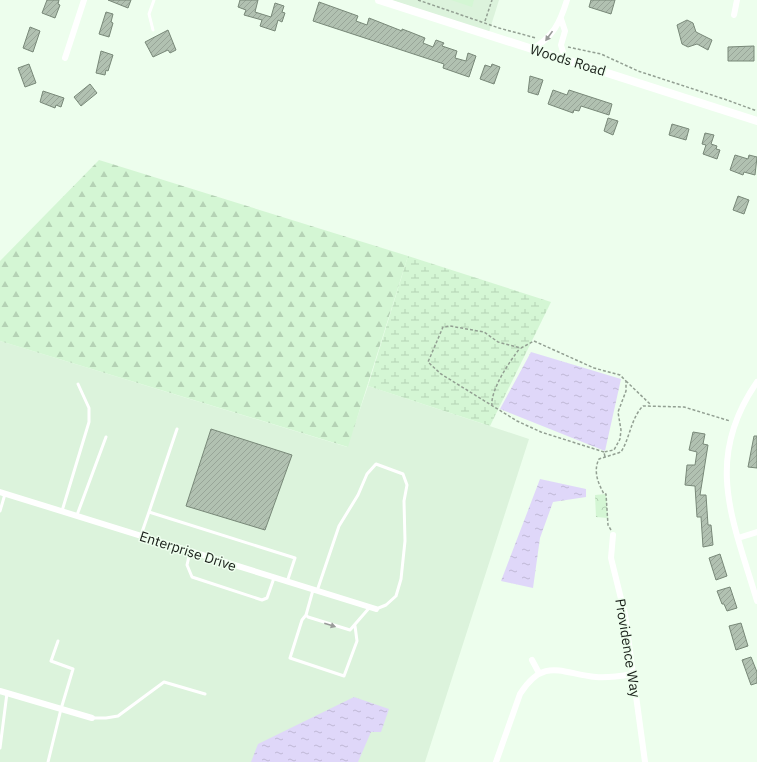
<svg xmlns="http://www.w3.org/2000/svg" width="757" height="762" font-family="'IBM Plex Sans',sans-serif">
	<style>
		.built { fill: #dcf3dc }
		.forest { fill: url(#forest-firs) }
		.wetland { fill: url(#wetland-marsh) }
		.park { fill: url(#park-crowns) }
		.pitch { fill: #d4f6d4 }
		.water { fill: url(#water-ripples) }
		.building { fill: url(#building-hatch); stroke: #788878 }
		.lines { fill: none; stroke-linecap: round; stroke-linejoin: round }
		.path { stroke: #929f92; stroke-width: 1.5; stroke-dasharray: 3 2; stroke-linecap: butt }
		.service { stroke: #fff; stroke-width: 3 }
		.minor { stroke: #fff; stroke-width: 6 }
		.tertiary { stroke: #fff; stroke-width: 8 }
		.oneway { fill: #989a98 }
		.labels { text-anchor: middle; stroke-width: 3; stroke-linejoin: round; paint-order: stroke }
		.street-label { font-size: 14px; fill: #191f19; stroke: #edfeed }
	</style>
	<defs>
		<pattern id="forest-firs" width="22" height="20" patternUnits="userSpaceOnUse"><rect width="22" height="20" fill="#d4f6d4"/><path d="M5 1l3.5 6h-7zM16 11l3.5 6h-7z" fill="#b5d2b5"/></pattern>
		<pattern id="wetland-marsh" width="20" height="14" patternUnits="userSpaceOnUse"><rect width="20" height="14" fill="#d4f6d4"/><path d="M1 5h8M5 5V1M11 12h8M15 12V8" fill="none" stroke="#b5d2b5"/></pattern>
		<pattern id="park-crowns" width="20" height="18" patternUnits="userSpaceOnUse"><rect width="20" height="18" fill="#d4f6d4"/><path d="M2 6a3 3 0 1 1 6 0M12 15a3 3 0 1 1 6 0" fill="none" stroke="#b5d2b5"/></pattern>
		<pattern id="water-ripples" width="26" height="14" patternUnits="userSpaceOnUse"><rect width="26" height="14" fill="#dfd7f9"/><path d="M2 4q2-2 4 0t4 0M15 11q2-2 4 0t4 0" fill="none" stroke="#bfb8d5"/></pattern>
		<pattern id="building-hatch" width="6" height="6" patternUnits="userSpaceOnUse"><rect width="6" height="6" fill="#b1c1b1"/><path d="M-1 1l2-2M0 6l6-6M5 7l2-2" fill="none" stroke="#98a598"/></pattern>
	</defs>
	<rect width="100%" height="100%" fill="#edfeed"/>
	<path class="built" d="M391 0H499L489 32Z
		M0 341 347 447 368 386 529 439 425 762H0Z"/>
	<path class="forest" d="M99 160 408 256 348 447 0 341V261Z"/>
	<path class="wetland" d="M408 256 551 302 490 426 368 386Z"/>
	<path class="park" d="M606 494 608 518 596 517 595 495Z"/>
	<path class="pitch" d="M451 0H474L472 7Z"/>
	<path class="water" d="M531 352 621 379 605 451 500 409Z
		M540 479 586 489V497L553 502 540 538 533 588 501 581Z
		M354 697 389 709 381 732H371L358 762H251L258 744Z"/>
	<path class="building" d="M47 0H59L58 4 60 5 55 18 42 13Z
		M108 0H131L128 8Z
		M240 0H258L255 12 271 17 275 3 284 6 282 12 285 13 282 22 278 20 275 31 260 26 262 20 244 15 246 10 238 7Z
		M591 0H615L611 14 589 7Z
		M319 2 358 16 356 21 367 25 369 18 402 31V29L410 32 425 38 423 43 433 47 436 40 444 43 442 46 457 51 455 58 466 61 468 53 476 56 469 77 443 68 444 64 313 21Z
		M106 12 113 14 111 22 113 23 109 37 99 34Z
		M687 20 693 23 696 32 712 40 708 50 697 44 688 47 682 44 677 25Z
		M30 27 40 31 33 52 23 48Z
		M168 30 176 50 170 53 168 50 153 57 145 42Z
		M754 46V61H728V47Z
		M101 51 113 55 108 71 106 70 105 75 96 73Z
		M29 64 36 83 25 87 18 68Z
		M492 64 500 67 494 84 480 79 485 65 491 67Z
		M530 76 543 80 538 95 528 92Z
		M90 84 97 93 81 106 74 97Z
		M553 90 567 95 569 90 612 104 609 115 581 106 579 111 574 110 573 113 548 104Z
		M43 91 64 98 61 107 56 105 55 108 40 102Z
		M608 118 618 121 613 135 604 131Z
		M672 124 689 129 686 140 669 135Z
		M705 133 714 135 711 144 717 146 716 149 720 150 717 159 703 154 706 145 702 144Z
		M735 155 748 159 749 155 757 157 755 175 744 172 743 175 730 170Z
		M738 196 749 200 744 214 733 210Z
		M211 429 292 455 265 530 186 506Z
		M693 432 705 434 703 444 708 445 700 495H706L708 525H711L713 545 703 547 701 517H697L695 486 685 485 687 465H695L697 452 689 450Z
		M754 436H757V468L748 467Z
		M720 554 727 576 716 580 709 558Z
		M730 587 737 608 727 611 724 604H722L717 591Z
		M741 623 748 646 736 650 729 626Z
		M751 657 757 672V683L751 685 742 660Z"/>
	<g class="lines">
		<path class="path" d="M418 0 499 28 536 38
			M485 21 492 0
			M568 47 601 54 638 71 727 100 757 111
			M626 381 650 404
			M492 406C490 390 510 361 520 348
			M604 452 541 432 517 421 441 374 428 362 443 327 450 326 484 332 498 342 521 348 534 341 594 368 620 375 626 381V391L618 412 621 430 620 439 614 450 604 452 605 457
			M611 530 608 525 606 494H604C598 483 593 471 599 459L621 452C630 438 631 418 643 406L684 407 730 421"/>
		<path class="service" d="M153 30 149 14 154 0
			M0 511 5 494
			M62 511 89 422V408L78 384
			M149 512 177 429
			M77 515 106 437
			M141 535 149 512 295 558 287 582
			M190 552 187 565 192 577 262 600 267 598 274 578
			M313 590 306 615 302 620 290 658 344 676 357 641 355 626
			M317 591 339 526 358 495 367 474 376 464 403 474 407 485 404 501 405 541 401 579 396 596 386 605 376 609
			M306 615 308 617 350 630 370 607
			M92 718H106L118 716 164 682 205 694
			M0 748 7 693
			M48 762 61 709 73 669 51 661 58 641"/>
		<path class="minor" d="M734 15 737 0
			M561 19 565 31 561 45 565 59
			M532 49C553 37 560 23 567 0
			M65 58 84 0
			M757 382C703 460 733 520 757 601
			M0 492 376 609
			M613 535 611 558 625 615 645 762
			M738 538 757 532
			M532 660 539 673
			M0 691 92 718
			M496 762 520 694C544 656 562 674 596 677 608 678 621 676 633 674"/>
		<path class="tertiary" d="M379 0 757 121"/>
	</g>
	<defs><path id="oneway-solid" d="M-6-.8H1V-3.2L6.5 0L1 3.2V.8H-6Z"/></defs>
	<g class="oneway">
		<use href="#oneway-solid" transform="translate(549 36) rotate(126)"/>
		<use href="#oneway-solid" transform="translate(330 625) rotate(17)"/>
	</g>
	<g class="labels">
		<g class="street-label">
			<text transform="translate(568 60) rotate(17)" y="5">Woods Road</text>
			<text transform="translate(188 551) rotate(18)" y="5">Enterprise Drive</text>
			<text transform="translate(628 648) rotate(81)" y="5">Providence Way</text>
		</g>
	</g>
</svg>
